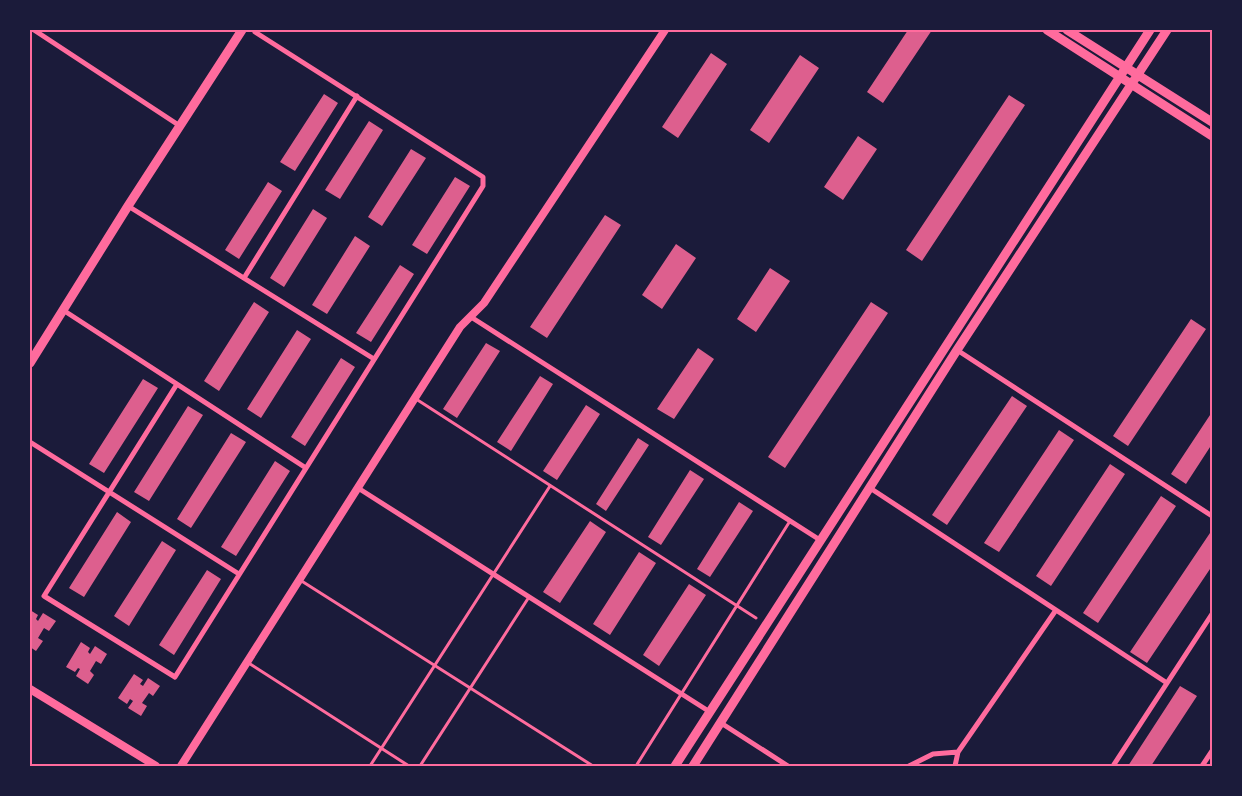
<svg xmlns="http://www.w3.org/2000/svg" width="1242" height="796" font-family="Raleway,sans-serif">
	<style>
		.building { fill: #dd5f8e }
		.lines { fill: none; stroke-linecap: round; stroke-linejoin: round }
		.service { stroke: #ff6b9d; stroke-width: 3 }
		.minor { stroke: #ff6b9d; stroke-width: 5 }
		.tertiary { stroke: #ff6b9d; stroke-width: 8 }
		.secondary { stroke: #ff6b9d; stroke-width: 9 }
		.neatline { fill: none; stroke: #ff6b9d; stroke-width: 2 }
	</style>
	<rect width="100%" height="100%" fill="#1b1b3a"/>
	<path class="building" d="M908 30H932L883 103 867 92Z
		M711 53 727 64 678 138 662 127Z
		M800 55 819 68 769 143 750 130Z
		M324 94 338 103 295 171 280 162Z
		M1009 95 1025 105 922 261 906 250Z
		M369 121 383 130 340 199 325 190Z
		M858 136 877 149 843 200 824 187Z
		M411 149 426 158 382 226 368 217Z
		M455 177 470 186 427 254 412 245Z
		M268 182 282 191 239 259 225 250Z
		M313 209 327 218 284 287 270 278Z
		M605 215 621 225 547 338 530 327Z
		M355 236 370 246 327 314 312 305Z
		M676 244 696 258 662 309 642 295Z
		M400 265 414 274 371 342 356 333Z
		M770 268 790 281 756 332 737 319Z
		M254 302 269 312 219 391 204 381Z
		M871 302 888 313 785 468 768 457Z
		M1191 319 1206 329 1128 446 1113 436Z
		M297 330 311 339 261 418 247 409Z
		M486 343 500 351 457 418 443 409Z
		M698 348 714 359 674 419 657 409Z
		M341 358 355 367 305 446 291 437Z
		M540 376 553 384 511 451 497 442Z
		M143 379 158 388 104 473 89 464Z
		M1012 396 1027 406 947 525 932 515Z
		M586 405 600 414 557 480 543 471Z
		M188 406 203 415 149 501 134 492Z
		M1212 412V444L1186 484 1171 474Z
		M1059 430 1074 440 999 552 984 543Z
		M231 433 246 442 191 528 177 519Z
		M638 438 649 445 606 511 596 504Z
		M275 461 290 471 236 556 221 547Z
		M1110 464 1125 474 1051 586 1036 576Z
		M690 470 704 479 661 545 648 537Z
		M1161 496 1176 506 1098 623 1083 613Z
		M739 502 753 511 710 577 697 569Z
		M117 512 131 522 84 597 69 588Z
		M590 521 606 532 560 603 543 592Z
		M1212 530V566L1147 663 1130 652Z
		M162 541 176 550 129 626 114 616Z
		M639 552 656 563 610 635 593 624Z
		M207 570 221 579 174 655 159 645Z
		M689 584 706 595 659 666 643 655Z
		M30 610 38 615 36 619 38 621 43 613 56 621 49 631 44 628 38 638 43 641 36 651 30 647Z
		M81 642 90 648 88 652 90 654 95 646 107 654 101 664 96 661 90 671 94 675 88 684 76 676 80 669 78 668 75 672 66 667Z
		M134 674 143 680 140 684 143 686 148 678 160 686 153 696 149 693 142 703 147 706 141 716 128 708 133 701 130 699 127 704 118 698Z
		M1180 686 1197 696 1151 766H1128Z"/>
	<g class="lines">
		<path class="service" d="M416 399 756 618
			M300 580 593 766
			M247 662 409 766
			M370 766 550 486
			M420 766 529 597
			M636 766 790 521"/>
		<path class="minor" d="M34 30 180 126
			M128 206 374 359
			M244 278 357 96
			M63 310 306 468
			M471 317 820 540
			M957 350 1212 516
			M177 384 44 596 175 677 483 186V177L255 32
			M30 442 239 574
			M358 488 710 712
			M870 488 1167 683
			M721 723 788 766
			M909 766 933 754 958 752 1056 610
			M955 766 958 752
			M1113 766 1212 614
			M1202 766 1212 751"/>
		<path class="tertiary" d="M30 689 156 766
			M181 766 460 327 484 303 665 30"/>
		<path class="secondary" d="M1047 30 1212 136
			M1067 30 1212 122
			M30 363 128 206 242 30
			M675 766 1150 30
			M693 766 957 350 1167 30"/>
	</g>
	<rect width="1242" height="796" fill="none" stroke="#1b1b3a" stroke-width="62"/>
	<rect x="31" y="31" width="1180" height="734" class="neatline"/>
</svg>
